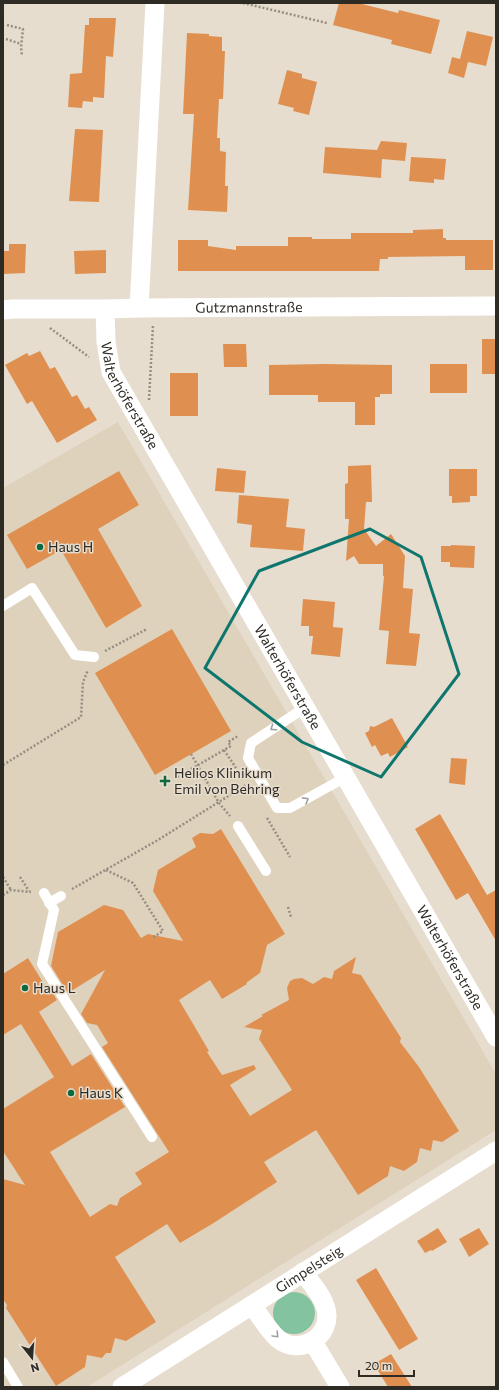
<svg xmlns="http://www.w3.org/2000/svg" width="499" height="1390" font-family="Commissioner,sans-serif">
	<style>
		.built { fill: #dfd2bc }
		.green { fill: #84c3a0 }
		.building { fill: #df9050 }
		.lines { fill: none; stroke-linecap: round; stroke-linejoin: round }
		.path { stroke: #948e83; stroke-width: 2.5; stroke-dasharray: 2 2; stroke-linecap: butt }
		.service { stroke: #fff; stroke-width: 10 }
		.minor { stroke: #fff; stroke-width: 19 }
		.oneway { stroke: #a1a09d }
		.marked { fill: none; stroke: #0f766e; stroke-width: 3; stroke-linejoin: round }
		.poi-dot { fill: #0c693d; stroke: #e7ddce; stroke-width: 1.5 }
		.labels { text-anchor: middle; stroke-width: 3; stroke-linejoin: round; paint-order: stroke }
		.street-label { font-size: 14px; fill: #2e2b25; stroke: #e7ddce }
		.poi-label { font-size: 14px; fill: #2e2b25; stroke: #e7ddce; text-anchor: start }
	</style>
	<rect width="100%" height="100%" fill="#e7ddce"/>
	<path class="built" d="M118 422 496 1074V1130L87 1387H3V488Z"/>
	<path class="green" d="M273 1313a21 21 0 1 1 42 0a21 21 0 1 1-42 0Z"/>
	<path class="building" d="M339 3H358L398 13 399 10 440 20 431 54 391 44 392 40 333 25Z
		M89 18H116L113 57 106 56 104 98 93 97V102L83 101 82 108 68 107 70 74 82 73 85 25H89Z
		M467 31 493 37 486 66 468 62 464 78 448 73 452 57 460 59Z
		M187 33 209 34V36L222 37V51H225L223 99H219L217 138H220V151L226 152 225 186H228L227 212 188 210 194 114H183Z
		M287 70 302 74V78L317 82 309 115 293 111 294 108 278 104Z
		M75 129 103 130 99 202 69 201Z
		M381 141 407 143 405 161 382 159 381 178 323 173 325 147 377 150Z
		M411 157 446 159 444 180 434 179V183L409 181Z
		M443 229V238H446V240H493V270H465V256L388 257V259H380L379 271H178V240H208V246L236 250V246H288V237H312V239H351V233H413V230Z
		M9 244H26L25 273 3 274V251H9Z
		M106 250V273L75 274 74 251Z
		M482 339H496V374H482Z
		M223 344H246L247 367H224Z
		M40 351 50 369 55 367 72 397 77 395 85 409 89 407 97 420 57 443 32 401 27 404 5 365 27 353 29 356Z
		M324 364 392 365V394H380V397H375V425H355V402H318V395H269V365Z
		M430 364H467V393H430Z
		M170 373H198V416H170Z
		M371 465 372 502H366L364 529 376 546 391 534 405 556 403 588 413 589 409 633 420 634 416 666 386 664 389 631 379 630 384 576H383V564H359L354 556 346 561 349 519H345V484L348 483V466Z
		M217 468 246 471 244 493 215 491Z
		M449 469H477V496H470V502L452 503V496H449Z
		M119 471 139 505 98 529 142 606 106 628 61 550 27 569 7 535Z
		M239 495 289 499 286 527 305 529 303 551 250 547 252 525 237 523Z
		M451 545 475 546 474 568 450 567V562H441V546H451Z
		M303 599 335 602 333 627 343 628 340 657 311 654 313 636H309V626H301Z
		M172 629 231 731 155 775 95 673Z
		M392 718 408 747 390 757 388 753 381 756 375 745 372 747 365 733 369 731 370 726 374 727Z
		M451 758 467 759 465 785 449 783Z
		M440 814 487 895 496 890V941L468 893 456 900 415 829Z
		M221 829 285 934 267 945 260 973 246 983 247 984 222 999 210 980 179 1000 209 1051 207 1052 222 1075 254 1065 256 1069 230 1085 250 1116 292 1090 259 1039 262 1030 244 1027 263 1016 261 1015 289 1000 287 988 290 981 294 979 302 978 313 984 324 977 332 979 334 971 356 957 352 973 361 975 401 1038 400 1042 419 1067 459 1131 442 1142 433 1140 431 1151 420 1148 417 1162 404 1171 390 1166 388 1176 358 1195 316 1130 264 1162 277 1182 212 1224 180 1243 167 1224 145 1238 115 1257 156 1322 126 1341 115 1338 111 1353H106L102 1358 87 1355 85 1367 56 1386 6 1308 7 1305 3 1299V1179L25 1185 3 1151V1109L54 1077 21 1024 3 1035V974L28 958 47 989 48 985 57 1000 39 1012 72 1066 91 1054 125 1107 50 1152 90 1217 110 1204 117 1206 120 1198 142 1184 135 1173 169 1152 102 1047 108 1043 97 1025 87 1023 81 1014 105 970 68 993 51 966 58 932 104 905 123 910 141 938 148 934 183 941 153 891 158 870 196 847 192 838 200 833 213 834Z
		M438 1228 447 1242 432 1251 431 1250 425 1253 417 1241Z
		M479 1228 489 1244 469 1257 459 1239Z
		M376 1268 418 1339 399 1350 356 1280Z
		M391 1354 412 1387H388L374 1364Z"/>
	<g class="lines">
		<path class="path" d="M243 3 327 23
			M7 25 23 29 21 47 22 56
			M6 39 21 44
			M50 328 89 357
			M149 400 153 325
			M105 651 147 629
			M224 750 236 768
			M191 754 219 803 230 816
			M3 765 81 717 83 682 88 670
			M177 777 231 746 228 742 238 736
			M267 818 290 857
			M106 870 133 883 163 931 152 938
			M3 877 11 890
			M20 877 29 891
			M72 889 158 840 246 785
			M3 895 11 890 31 892
			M288 907 291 917"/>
		<path class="service" d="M3 606 32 588 75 655 94 657
			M306 707 251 743 248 758 277 808H290L346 777
			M238 826 266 871
			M44 893 54 910 42 964 152 1137
			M49 903 61 896
			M3 1362 18 1387"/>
		<g class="minor">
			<path d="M139 308 155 3"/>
			<path id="s1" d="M105 309 106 342 111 372 496 1037"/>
			<path id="s2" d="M3 310 13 309H105L139 308 496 306"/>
			<path d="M252 1305C260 1316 268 1330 278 1339 300 1357 333 1336 326 1309 323 1296 311 1283 303 1272"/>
			<path d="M313 1342 340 1387"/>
			<path id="s3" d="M122 1387 496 1151"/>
		</g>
	</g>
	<defs><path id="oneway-chevron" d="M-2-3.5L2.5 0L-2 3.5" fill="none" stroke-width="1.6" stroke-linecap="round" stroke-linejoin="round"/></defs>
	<g class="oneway">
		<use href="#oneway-chevron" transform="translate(273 728) rotate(146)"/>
		<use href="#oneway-chevron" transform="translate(306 800) rotate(-29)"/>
		<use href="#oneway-chevron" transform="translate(276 1335) rotate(47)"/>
	</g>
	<path class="marked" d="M370 529 421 557 459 674 381 777 302 742 205 668 259 571Z"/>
	<g class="poi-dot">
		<circle cx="40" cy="547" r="4"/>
		<path d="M163 775h4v4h4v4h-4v4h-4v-4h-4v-4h4z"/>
		<circle cx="25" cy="988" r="4"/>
		<circle cx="71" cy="1093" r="4"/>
	</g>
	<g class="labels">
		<g class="street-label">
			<text dy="5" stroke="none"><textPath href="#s2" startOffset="246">Gutzmannstraße</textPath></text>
			<text dy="5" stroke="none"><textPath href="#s1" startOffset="92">Walterhöferstraße</textPath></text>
			<text dy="5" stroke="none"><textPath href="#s1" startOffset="416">Walterhöferstraße</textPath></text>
			<text dy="5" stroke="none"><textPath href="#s1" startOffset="740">Walterhöferstraße</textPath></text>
			<text dy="5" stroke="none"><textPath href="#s3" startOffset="221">Gimpelsteig</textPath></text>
		</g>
		<g class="poi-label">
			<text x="48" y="552">Haus H</text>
			<text x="174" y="778">Helios Klinikum<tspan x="174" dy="16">Emil von Behring</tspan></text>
			<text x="33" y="993">Haus L</text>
			<text x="79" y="1098">Haus K</text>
		</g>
	</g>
	<rect width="499" height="1390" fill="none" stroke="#2e2b25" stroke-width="8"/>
	<g transform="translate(32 1358) rotate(163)" stroke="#e7ddce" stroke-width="3" paint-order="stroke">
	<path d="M0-3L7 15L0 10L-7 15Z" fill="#2e2b25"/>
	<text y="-6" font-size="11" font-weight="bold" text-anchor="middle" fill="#2e2b25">N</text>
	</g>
	<path d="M359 1370v6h55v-6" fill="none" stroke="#2e2b25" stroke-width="2"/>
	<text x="365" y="1370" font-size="12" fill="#2e2b25" stroke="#e7ddce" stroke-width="3" paint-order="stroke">20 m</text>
</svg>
